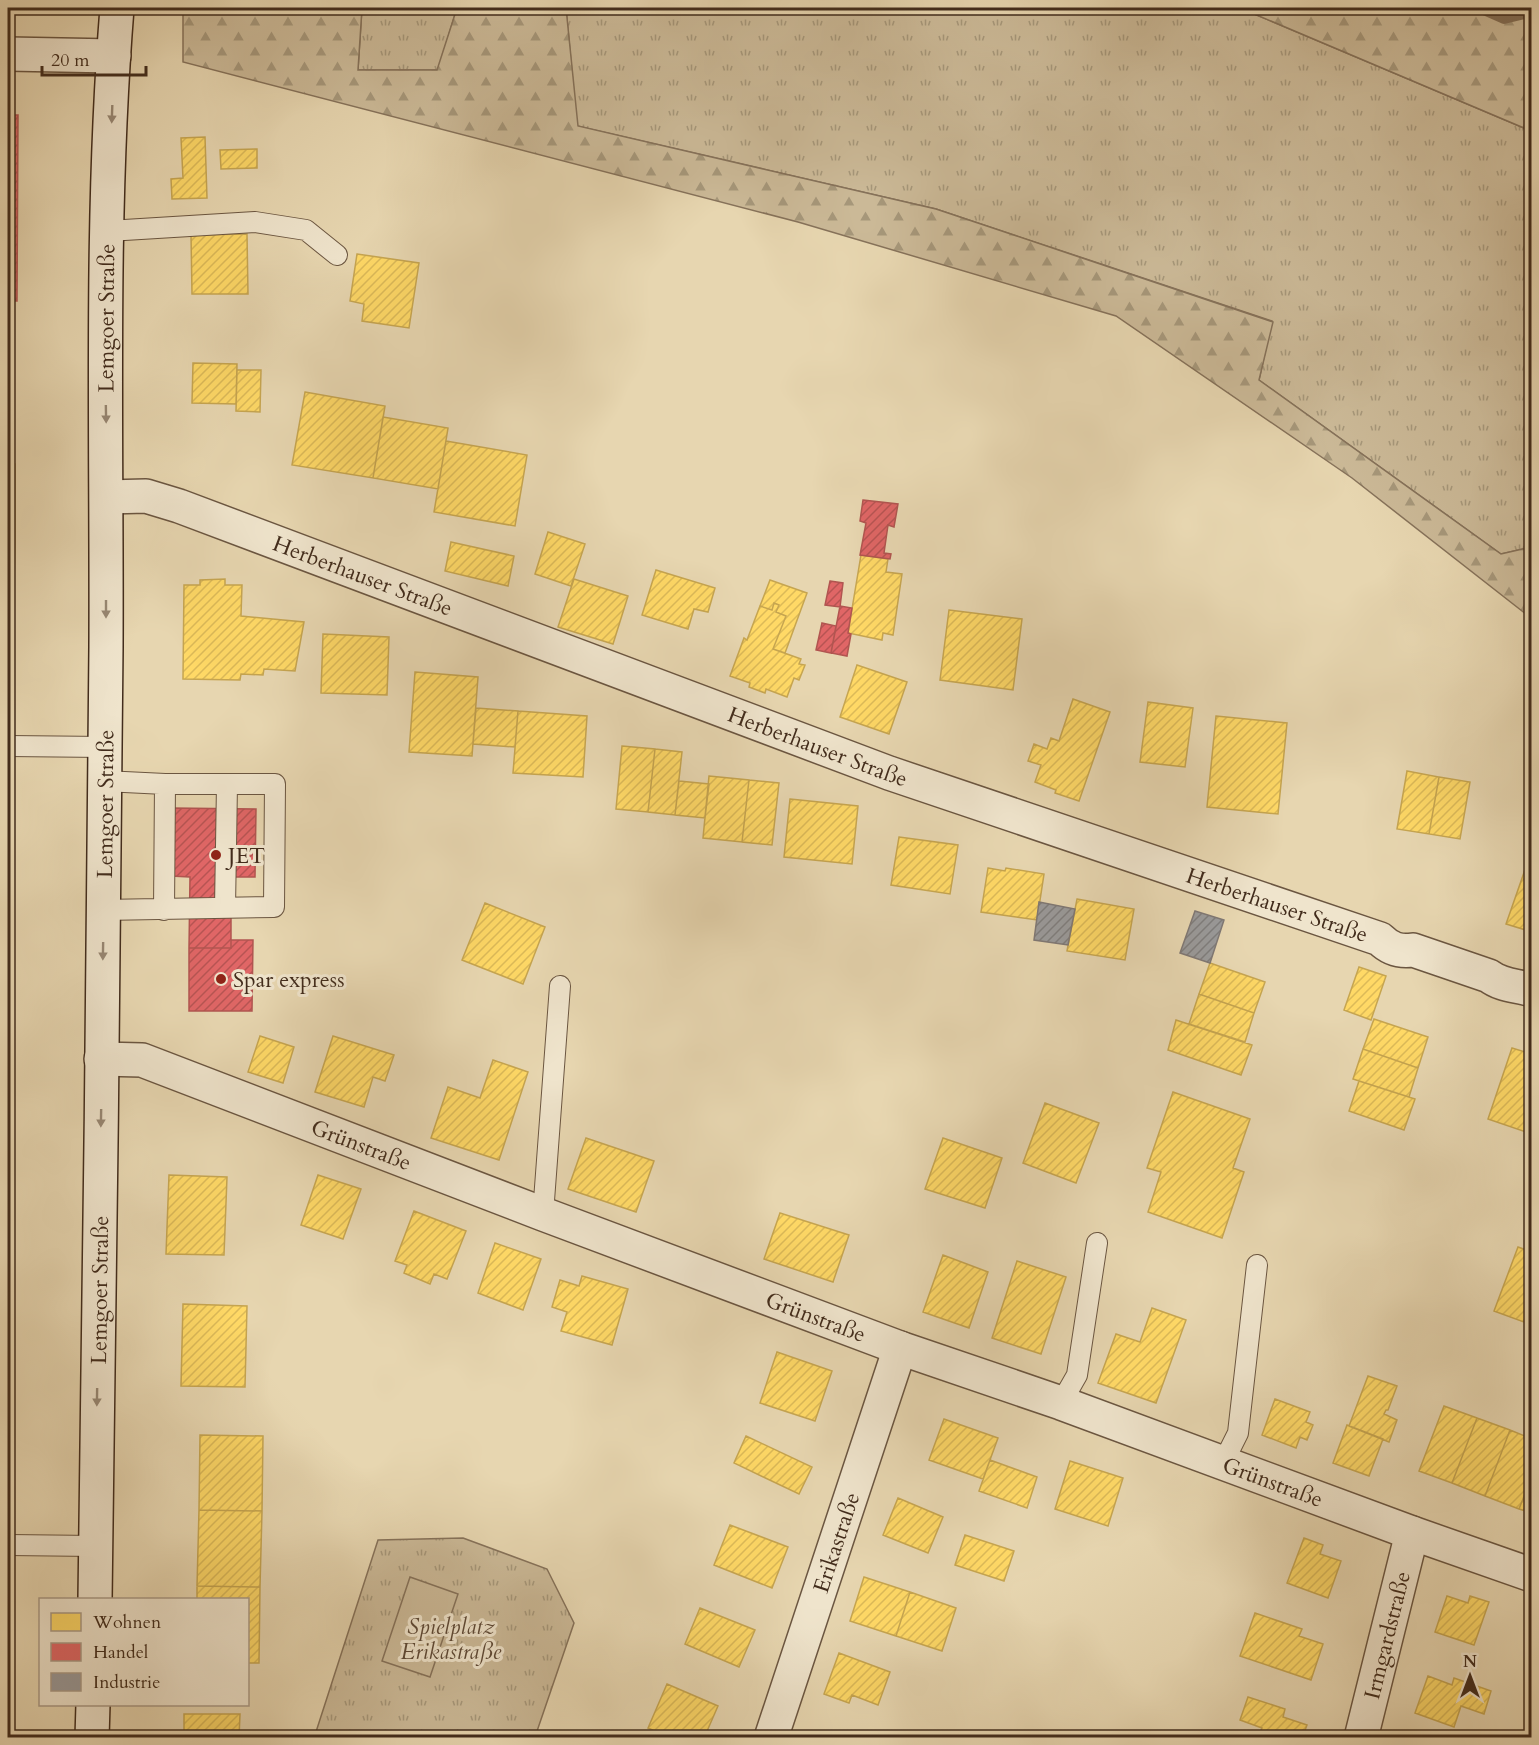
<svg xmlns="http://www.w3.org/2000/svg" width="1539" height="1745" font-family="Cardo,serif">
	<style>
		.grass { fill: url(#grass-tufts); stroke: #86725a; stroke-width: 1.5 }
		.forest { fill: url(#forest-firs); stroke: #86725a; stroke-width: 1.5 }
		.garden { fill: #cbb997; stroke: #86725a; stroke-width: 1.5 }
		.homes { fill: url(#homes-hatch); stroke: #c6a550; stroke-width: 1.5 }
		.shops { fill: url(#shops-hatch); stroke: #b15550; stroke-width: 1.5 }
		.industry { fill: url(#industry-hatch); stroke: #7f7874; stroke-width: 1.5 }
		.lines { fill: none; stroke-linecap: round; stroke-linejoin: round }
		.stream { stroke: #836f57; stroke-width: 10 }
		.service-casing { stroke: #6b5641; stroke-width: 22 }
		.minor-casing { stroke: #6b5641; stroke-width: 36 }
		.secondary-casing { stroke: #422c1c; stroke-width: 36 }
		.service { stroke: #efe4cc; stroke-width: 20 }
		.minor { stroke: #efe4cc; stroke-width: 33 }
		.secondary { stroke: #efe4cc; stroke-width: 33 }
		.oneway { fill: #988874 }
		.poi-dot { fill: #8f2418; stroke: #efe4cc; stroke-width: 2 }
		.labels { text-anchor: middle; stroke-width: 6; stroke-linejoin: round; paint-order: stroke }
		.street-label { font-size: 22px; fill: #422c1c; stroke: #efe4cc }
		.poi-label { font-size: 22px; fill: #422c1c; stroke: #efe4cc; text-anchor: start }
		.park-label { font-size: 22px; font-style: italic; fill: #5d4835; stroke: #efe4cc }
	</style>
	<defs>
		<pattern id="grass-tufts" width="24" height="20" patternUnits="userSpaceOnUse" patternTransform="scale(1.5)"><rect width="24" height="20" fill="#cbb997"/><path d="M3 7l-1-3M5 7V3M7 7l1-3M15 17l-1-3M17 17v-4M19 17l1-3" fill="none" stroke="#a6977a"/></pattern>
		<pattern id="forest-firs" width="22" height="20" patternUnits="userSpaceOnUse" patternTransform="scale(1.5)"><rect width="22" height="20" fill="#cbb997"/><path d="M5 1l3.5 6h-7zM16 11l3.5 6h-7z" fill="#a6977a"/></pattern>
		<pattern id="homes-hatch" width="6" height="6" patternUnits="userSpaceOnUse" patternTransform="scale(1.5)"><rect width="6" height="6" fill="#ffd966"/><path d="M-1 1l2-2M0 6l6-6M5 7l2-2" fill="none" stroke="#dcba58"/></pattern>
		<pattern id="shops-hatch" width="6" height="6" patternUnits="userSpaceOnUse" patternTransform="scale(1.5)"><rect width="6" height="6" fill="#e06666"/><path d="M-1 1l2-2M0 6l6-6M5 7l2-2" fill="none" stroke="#b75453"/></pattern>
		<pattern id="industry-hatch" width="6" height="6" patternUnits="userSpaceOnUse" patternTransform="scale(1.5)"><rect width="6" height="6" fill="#999"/><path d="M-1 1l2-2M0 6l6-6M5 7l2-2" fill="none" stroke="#7e7d7c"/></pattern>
	</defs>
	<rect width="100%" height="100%" fill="#e7d6b0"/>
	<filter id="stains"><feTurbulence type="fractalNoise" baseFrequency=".00333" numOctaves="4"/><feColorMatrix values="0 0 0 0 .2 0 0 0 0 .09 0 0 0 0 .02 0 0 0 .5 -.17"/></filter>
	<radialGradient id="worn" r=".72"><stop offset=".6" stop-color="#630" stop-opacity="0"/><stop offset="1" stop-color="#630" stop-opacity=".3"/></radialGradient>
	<path class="grass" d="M362 8H457L438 70H358Z
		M566 8H1240L1531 131V547L1501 554 1259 380 1272 321 936 209 577 126Z
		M463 1538 547 1569 574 1623 535 1737 314 1738 378 1540Z"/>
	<path class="forest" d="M183 8H362L358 70H437L457 8H566L578 126 936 209 1273 322 1259 380 1501 554 1531 547V618L1352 478 1116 316 798 222 183 62Z
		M1240 8H1531V131Z"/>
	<path class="garden" d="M410 1577 458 1594 430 1677 382 1661Z"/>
	<path class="homes" d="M205 137 207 198 172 199 171 179 183 178 181 138Z
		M257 149V168L221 169 220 150Z
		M247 234 248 294H192L191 235Z
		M357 254 419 263 409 328 362 321 364 304 350 301Z
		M193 363 237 364 236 404 192 403Z
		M237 370H261L260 412 236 411Z
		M305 392 385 406 373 478 292 465Z
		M383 417 448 428 438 489 373 478Z
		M446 441 527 455 515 526 434 512Z
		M8 464H15V543H8Z
		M548 532 585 544 571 586 535 574Z
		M451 542 514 556 508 586 445 571Z
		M8 543H15L13 624H8Z
		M861 555 888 559 886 572 902 574 893 635 883 633 882 640 848 633Z
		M656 570 715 588 708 612 694 609 688 629 642 615Z
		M225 579V585H242L241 616 304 622 295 671 264 669 263 675 241 674 240 680 183 679 184 585H200V580Z
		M574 579 628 596 613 644 558 627Z
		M770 580 807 593 785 653 773 649 786 616 776 612 779 605 774 603 772 610 760 606Z
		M774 603 779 605 776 612 786 616 773 649 801 659 799 664 805 665 799 680 794 678 787 697 766 689 765 693 749 687 750 683 730 676 744 638 747 640 760 606 772 610Z
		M949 610 1022 619 1013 690 940 680Z
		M8 624H13L12 703H8Z
		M323 634 389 637 387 695 321 693Z
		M857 665 907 682 889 734 840 717Z
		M415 672 478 677 472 756 409 752Z
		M1073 699 1110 712 1079 801 1055 793 1056 790 1035 782 1041 765 1028 761 1034 744 1047 749 1051 738 1059 741Z
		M1148 702 1193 708 1185 767 1140 762Z
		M476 708 518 711 515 747 473 744Z
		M518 711 587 716 583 777 513 773Z
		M1216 716 1287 723 1278 814 1207 807Z
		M622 746 655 749 648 812 616 809Z
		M655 749 682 752 675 815 648 812Z
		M1407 771 1439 777 1429 834 1397 829Z
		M709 776 749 780 742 842 703 838Z
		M1439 777 1470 782 1460 839 1429 834Z
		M749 780 779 783 772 845 742 842Z
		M679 781 709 784 705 818 675 815Z
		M8 795H11L10 875H8Z
		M790 799 858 806 852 864 784 857Z
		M899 837 958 845 950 894 891 885Z
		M1527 864 1532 865V932L1506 924Z
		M988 868 1005 871 1006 868 1044 874 1037 920 981 912Z
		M8 875H10L8 953Z
		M1077 899 1134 909 1125 960 1067 951Z
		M485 903 545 927 523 984 462 960Z
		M1210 963 1265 982 1254 1013 1199 994Z
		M1359 967 1386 976 1371 1020 1344 1010Z
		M1199 994 1254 1013 1245 1042 1189 1024Z
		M1374 1019 1428 1037 1418 1068 1363 1049Z
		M1176 1020 1252 1045 1241 1075 1168 1050Z
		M260 1036 294 1047 283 1083 248 1072Z
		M333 1036 394 1055 385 1081 373 1077 364 1107 315 1092Z
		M1512 1048 1532 1054V1134L1488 1119Z
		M1363 1049 1418 1068 1409 1097 1353 1079Z
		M493 1060 528 1072 499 1160 431 1138 448 1087 480 1098Z
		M1359 1081 1415 1099 1404 1130 1349 1111Z
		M1173 1092 1250 1119 1233 1168 1244 1172 1222 1238 1148 1212 1161 1172 1147 1168Z
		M1045 1103 1099 1123 1076 1183 1023 1163Z
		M586 1138 654 1161 636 1212 568 1189Z
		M943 1138 1002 1158 985 1208 925 1189Z
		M169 1175 227 1177 224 1255 166 1254Z
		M318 1175 361 1189 343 1239 301 1225Z
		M414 1211 466 1231 447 1279 434 1274 430 1284 404 1273 407 1265 395 1261Z
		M780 1213 849 1235 833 1282 764 1259Z
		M495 1243 541 1259 523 1310 478 1293Z
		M1518 1247 1532 1252V1325L1494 1311Z
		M943 1255 988 1272 969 1328 923 1312Z
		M1017 1261 1066 1277 1041 1354 992 1338Z
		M582 1276 628 1289 612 1345 561 1331 567 1312 552 1307 560 1280 579 1286Z
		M183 1304 247 1306 245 1387 181 1386Z
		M1152 1308 1186 1320 1156 1403 1098 1383 1116 1334 1140 1342Z
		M777 1352 832 1371 815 1421 760 1403Z
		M1368 1376 1397 1386 1388 1410H1386L1384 1414 1397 1420 1389 1442 1349 1426Z
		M1275 1399 1310 1412 1306 1422 1313 1425 1307 1440 1300 1437 1296 1448 1262 1435Z
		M1444 1406 1477 1418 1452 1483 1419 1471Z
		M1477 1418 1510 1430 1485 1496 1452 1483Z
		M944 1419 998 1438 983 1479 929 1460Z
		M1347 1425 1383 1439 1369 1476 1333 1463Z
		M1510 1430 1532 1439V1476L1519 1509 1485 1496Z
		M200 1435 263 1436 262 1511 199 1510Z
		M746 1436 812 1467 799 1494 734 1463Z
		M990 1460 1037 1477 1027 1508 979 1491Z
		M1070 1461 1123 1478 1108 1526 1055 1509Z
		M1532 1476V1513L1519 1509Z
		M898 1498 943 1517 928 1553 883 1535Z
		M199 1510 262 1511 260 1587 197 1586Z
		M730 1525 788 1547 772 1588 714 1565Z
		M965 1535 1014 1551 1004 1581 955 1565Z
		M1304 1538 1323 1545 1320 1554 1341 1561 1328 1598 1287 1583Z
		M864 1577 910 1592 896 1636 850 1621Z
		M197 1586 260 1587 259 1663H248V1600H197Z
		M910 1592 956 1608 942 1651 896 1636Z
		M1447 1596 1468 1603 1470 1596 1489 1602 1474 1645 1435 1632Z
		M700 1608 755 1630 739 1667 685 1644Z
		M1255 1613 1302 1629 1299 1636 1323 1644 1311 1680 1240 1656Z
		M839 1653 890 1672 878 1705 852 1695 849 1703 824 1694Z
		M1428 1676 1452 1685 1454 1678 1491 1691 1484 1714 1461 1706 1454 1727 1415 1713Z
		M667 1684 718 1706 704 1738H670L648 1728Z
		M1248 1697 1285 1709 1283 1717 1307 1725 1302 1738H1258L1262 1728 1240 1720Z
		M184 1714H240L239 1738H184Z"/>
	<path class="shops" d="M8 115H18L17 301H8Z
		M863 500 898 504 894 527 888 525 884 553 891 554 890 559 860 555 866 523 860 521Z
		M830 581 843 583 840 607 825 605Z
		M840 606 852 608 848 633 851 634 847 656 831 653Z
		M822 623 836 626 831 653 816 650Z
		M171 808 256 809 255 877H231V948H189L190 877 171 876Z
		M231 940H253L252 1011H189V948H231Z"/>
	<path class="industry" d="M1039 902 1075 909 1068 945 1034 940Z
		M1195 911 1224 920 1210 963 1180 953Z"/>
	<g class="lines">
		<path class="stream" d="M1479 8 1504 19 1532 12"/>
		<defs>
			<path id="service" d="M108 231 255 222 306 230 337 255
				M8 746 105 747
				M225 908 227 784
				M103 910 274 907 275 784H165L104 781
				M164 910 165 784
				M543 1214 560 986
				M1061 1403 1077 1375 1097 1243
				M1223 1463 1238 1433 1257 1265
				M8 1545 95 1546"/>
			<g id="minor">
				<path d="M8 54 114 56"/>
				<path id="s1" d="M107 497 146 496 179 506 889 773 1380 939C1390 949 1400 952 1413 950L1489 976C1502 986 1516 985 1532 990"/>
				<path id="s2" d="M101 1059 142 1060 543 1214 900 1348 1061 1403 1412 1533 1532 1575"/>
				<path id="s3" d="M771 1738 900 1348"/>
				<path id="s4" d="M1361 1738 1412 1533"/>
			</g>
			<g id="secondary">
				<path id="s5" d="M95 1600C99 1282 104 965 106 647 107 434 100 220 117 8"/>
				<path d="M92 1738 93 1704"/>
			</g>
		</defs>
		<use href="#service" class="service-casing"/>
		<use href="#minor" class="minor-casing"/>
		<use href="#secondary" class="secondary-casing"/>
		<use href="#service" class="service"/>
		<use href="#minor" class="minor"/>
		<use href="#secondary" class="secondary"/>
	</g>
	<defs><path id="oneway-solid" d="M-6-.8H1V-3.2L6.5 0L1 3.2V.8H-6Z" transform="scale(1.5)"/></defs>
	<g class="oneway">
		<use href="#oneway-solid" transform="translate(112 114) rotate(92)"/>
		<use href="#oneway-solid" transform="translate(106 414) rotate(89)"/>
		<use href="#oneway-solid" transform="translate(106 609) rotate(90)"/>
		<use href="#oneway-solid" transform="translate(103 951) rotate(91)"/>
		<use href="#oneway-solid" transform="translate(101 1118) rotate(91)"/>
		<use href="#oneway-solid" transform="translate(97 1397) rotate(91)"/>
	</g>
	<g class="poi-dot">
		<circle cx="216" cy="855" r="6"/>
		<circle cx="221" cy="979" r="6"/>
	</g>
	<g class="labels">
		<g class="street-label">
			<text dy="8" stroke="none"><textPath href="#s5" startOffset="1282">Lemgoer Straße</textPath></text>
			<text dy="8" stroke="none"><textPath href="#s1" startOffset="270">Herberhauser Straße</textPath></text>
			<text dy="8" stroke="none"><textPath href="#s1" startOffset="756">Herberhauser Straße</textPath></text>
			<text dy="8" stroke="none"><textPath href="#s5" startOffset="796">Lemgoer Straße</textPath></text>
			<text dy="8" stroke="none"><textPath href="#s1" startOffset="1242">Herberhauser Straße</textPath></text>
			<text dy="8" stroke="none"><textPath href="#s2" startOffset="276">Grünstraße</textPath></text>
			<text dy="8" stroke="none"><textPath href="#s5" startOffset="310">Lemgoer Straße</textPath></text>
			<text dy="8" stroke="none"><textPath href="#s2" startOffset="762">Grünstraße</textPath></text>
			<text dy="8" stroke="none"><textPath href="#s2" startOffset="1248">Grünstraße</textPath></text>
			<text dy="8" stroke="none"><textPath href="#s3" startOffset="206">Erikastraße</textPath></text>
			<text dy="8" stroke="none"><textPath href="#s4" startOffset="106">Irmgardstraße</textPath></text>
		</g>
		<g class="poi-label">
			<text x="228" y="863">JET</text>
			<text x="233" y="987">Spar express</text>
		</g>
		<g class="park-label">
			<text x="451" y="1634">Spielplatz<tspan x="451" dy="25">Erikastraße</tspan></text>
		</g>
	</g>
	<rect width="1539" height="1745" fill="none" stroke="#e7d6b0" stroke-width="30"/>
	<rect x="9" y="9" width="1521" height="1727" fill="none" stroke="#422c1c" stroke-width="3"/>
	<rect x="15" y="15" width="1509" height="1715" fill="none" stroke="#422c1c" stroke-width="1.5"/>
	<rect x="39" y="1598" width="210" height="108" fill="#efe4cc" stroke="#aa9a86" stroke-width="1.5"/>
	<rect x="51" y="1613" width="30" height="18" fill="#ffd966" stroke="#aa9a86" stroke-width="1.5"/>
	<text x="93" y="1628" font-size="18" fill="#422c1c">Wohnen</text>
	<rect x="51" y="1643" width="30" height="18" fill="#e06666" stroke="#aa9a86" stroke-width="1.5"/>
	<text x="93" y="1658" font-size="18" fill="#422c1c">Handel</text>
	<rect x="51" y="1673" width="30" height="18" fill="#999999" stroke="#aa9a86" stroke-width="1.5"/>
	<text x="93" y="1688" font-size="18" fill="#422c1c">Industrie</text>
	<g transform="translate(1470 1676)" stroke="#efe4cc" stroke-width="4.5" paint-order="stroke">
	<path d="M0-4.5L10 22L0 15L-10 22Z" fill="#422c1c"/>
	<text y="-9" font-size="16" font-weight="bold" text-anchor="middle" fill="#422c1c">N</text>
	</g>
	<path d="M42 66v9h104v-9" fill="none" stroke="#422c1c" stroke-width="3"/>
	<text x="51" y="66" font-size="18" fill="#422c1c" stroke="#efe4cc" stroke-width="4.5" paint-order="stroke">20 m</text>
	<rect width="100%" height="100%" filter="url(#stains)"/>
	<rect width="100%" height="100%" fill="url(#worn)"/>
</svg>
